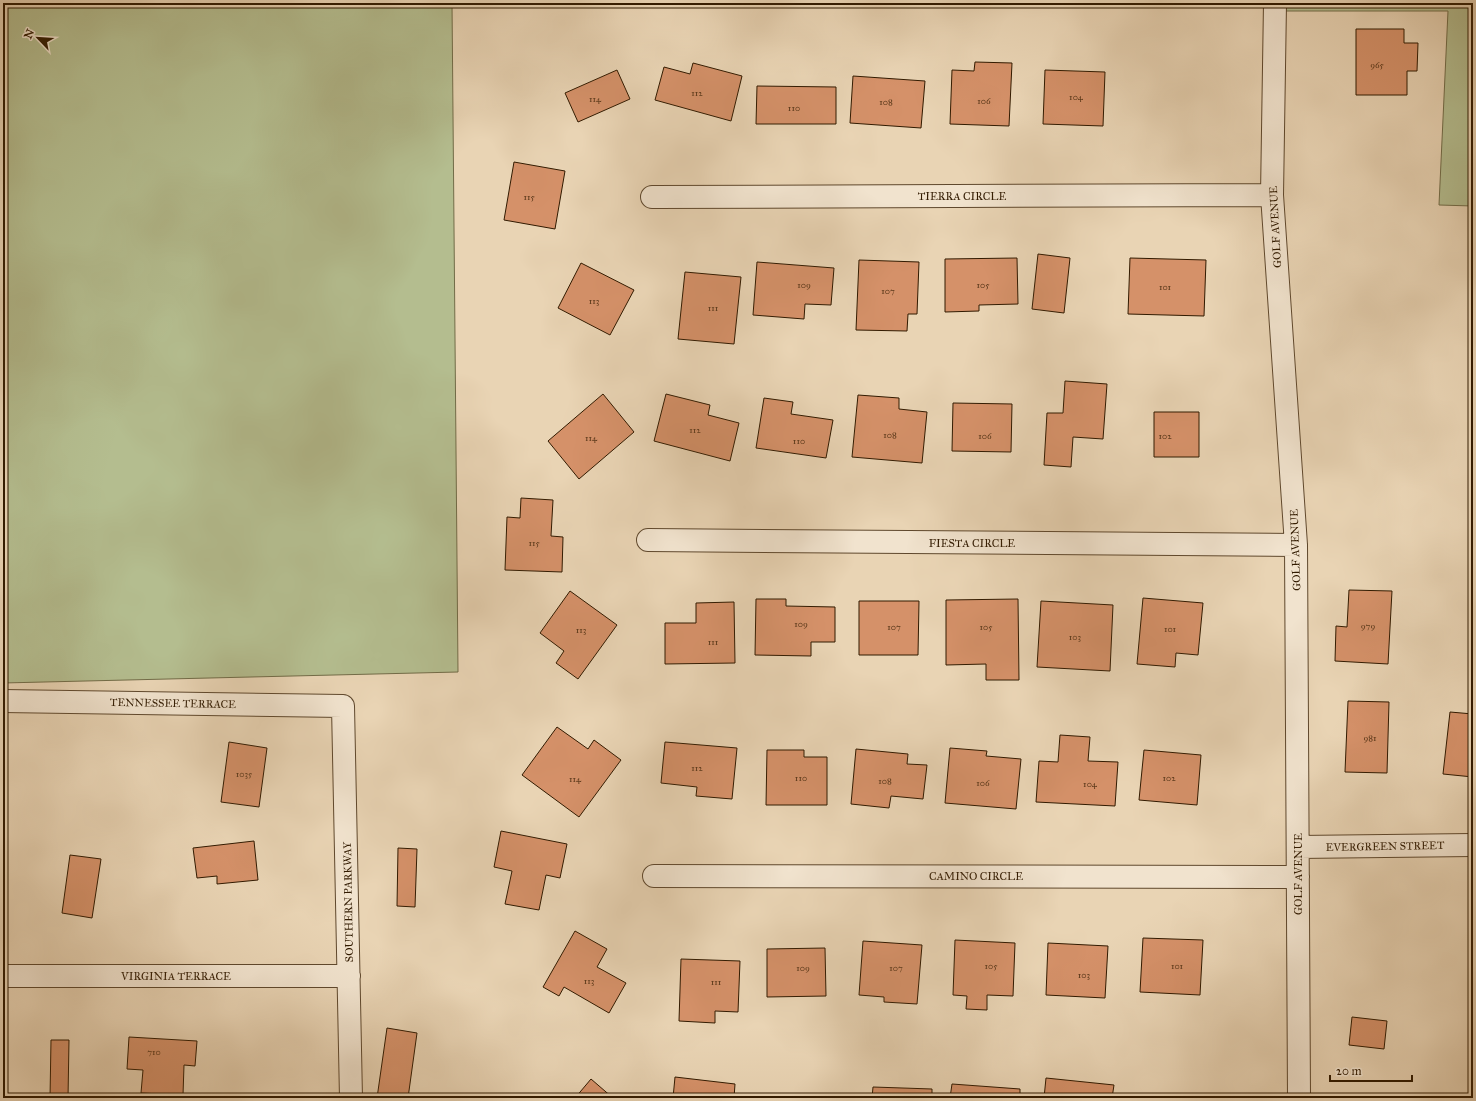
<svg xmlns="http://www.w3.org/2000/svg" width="1476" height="1101" font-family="'IM FELL Great Primer',serif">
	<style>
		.green { fill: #b4bd8f; stroke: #726c48 }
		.building { fill: #d59169; stroke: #311a00 }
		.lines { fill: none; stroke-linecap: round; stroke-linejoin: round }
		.minor-casing { stroke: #5f482d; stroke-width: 24 }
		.minor { stroke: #f1e3ce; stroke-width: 22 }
		.labels { text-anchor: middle; stroke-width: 3; stroke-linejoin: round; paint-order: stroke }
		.number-label { font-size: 9px; fill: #5a381a }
		.street-label { font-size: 11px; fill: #311a00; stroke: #f1e3ce }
	</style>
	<rect width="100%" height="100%" fill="#e9d4b4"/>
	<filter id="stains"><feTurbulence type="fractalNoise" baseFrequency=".005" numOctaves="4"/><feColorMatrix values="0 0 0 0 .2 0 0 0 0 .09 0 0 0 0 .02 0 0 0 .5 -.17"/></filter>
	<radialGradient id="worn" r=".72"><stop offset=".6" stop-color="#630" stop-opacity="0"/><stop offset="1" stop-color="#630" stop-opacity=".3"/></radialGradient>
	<path class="green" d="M3 3H452L458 672 3 683Z
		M1275 3H1473V206L1439 205 1448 11H1275Z"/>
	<path class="building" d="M1356 29H1404V43H1418L1417 71H1407V95H1356Z
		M975 62 1012 63 1009 126 950 124 952 70 974 71Z
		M693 63 742 76 731 121 655 100 664 67 690 74Z
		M617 70 630 99 578 122 565 93Z
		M1045 70 1105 72 1103 126 1043 124Z
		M853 76 925 81 921 128 850 123Z
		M757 86 836 87V124H756Z
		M514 162 565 171 555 229 504 220Z
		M1038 254 1070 258 1064 313 1032 309Z
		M1017 258 1018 304 979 305V311L945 312V259Z
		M1130 258 1206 260 1204 316 1128 314Z
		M859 260 919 262 917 314H908L907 331 856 330Z
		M757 262 834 268 831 305 805 304 804 319 753 315Z
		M581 263 634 290 610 335 558 308Z
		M685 272 741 277 734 344 678 339Z
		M1065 381 1107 384 1103 439 1073 437 1071 467 1044 465 1047 413H1063Z
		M603 394 634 432 579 479 548 441Z
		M666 394 710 405 708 415 739 423 730 461 654 441Z
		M858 395 899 398V409L927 412 922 463 852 457Z
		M764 398 793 402 791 414 833 420 826 458 756 448Z
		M953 403 1012 404 1011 452 952 451Z
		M1154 412H1199V457H1154Z
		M521 498 553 500 551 536 563 537 562 572 505 570 507 517 520 518Z
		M1349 590 1392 591 1388 664 1335 661 1336 626 1347 627Z
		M570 591 617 625 578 679 556 663 564 651 540 633Z
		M1143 598 1203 603 1198 655 1176 653 1175 667 1137 664Z
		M756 599H786V606L835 607V642H811V656L755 655Z
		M1018 599 1019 680H986V664L946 665V600Z
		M859 601H919L918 655H859Z
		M1041 601 1113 605 1110 671 1037 667Z
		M734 602 735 663 665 664V623H696V603Z
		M1348 701 1389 702 1387 773 1345 772Z
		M1450 712 1473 714V777L1443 774Z
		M557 727 588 749 594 740 621 760 579 817 522 775Z
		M1060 735 1090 737 1088 761 1118 762 1115 806 1036 802 1039 761 1058 762Z
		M229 742 267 748 259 807 221 802Z
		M665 742 737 748 732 799 696 796 697 787 661 783Z
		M950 748 987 751 986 756 1021 759 1016 809 945 803Z
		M856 749 908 754 907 764 927 765 923 799 891 796 889 808 851 804Z
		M767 750H804V757H827V805H766Z
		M1144 750 1201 755 1197 805 1139 800Z
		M501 831 567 844 560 878 546 875 539 910 505 904 512 871 494 867Z
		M254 841 258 880 217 884V876L197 878 193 848Z
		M398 848 417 849 415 907 397 906Z
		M70 855 101 859 92 918 62 913Z
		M575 931 607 949 597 967 626 983 609 1013 564 987 559 996 543 987Z
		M1143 938 1203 940 1200 995 1140 992Z
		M955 940 1015 943 1013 996 987 995V1010L966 1009 967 996 953 995Z
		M863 941 922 945 917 1004 884 1002V997L859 995Z
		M1048 943 1108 946 1105 998 1046 995Z
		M825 948 826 996 767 997V949Z
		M681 959 740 961 738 1012 715 1011V1023L679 1021Z
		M1352 1017 1387 1021 1384 1049 1349 1045Z
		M387 1028 417 1033 408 1098H377Z
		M129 1037 197 1041 195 1066 184 1065 183 1095 141 1093 143 1070 127 1069Z
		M51 1040H69L68 1098H50Z
		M675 1077 735 1084 734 1098H673Z
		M1046 1078 1114 1085 1112 1098H1044Z
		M591 1079 613 1098H575Z
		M952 1084 1020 1089V1098H950Z
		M873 1087 932 1089V1098H872Z
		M762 1096 812 1098H762Z"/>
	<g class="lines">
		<defs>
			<path id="minor" d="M1275 3 1272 195 1296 545 1299 1098
				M652 197 1272 195
				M648 540 1296 545
				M3 701 343 706 351 1098
				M1298 847 1473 845
				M654 876 1298 877
				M3 976H349"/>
		</defs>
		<use href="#minor" class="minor-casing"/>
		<use href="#minor" class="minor"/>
	</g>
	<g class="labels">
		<g class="number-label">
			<text x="1377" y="68">965</text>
			<text x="697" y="96">112</text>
			<text x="1076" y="100">104</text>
			<text x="595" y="102">114</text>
			<text x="984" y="104">106</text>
			<text x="886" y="105">108</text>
			<text x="794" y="111">110</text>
			<text x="529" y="200">115</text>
			<text x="804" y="288">109</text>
			<text x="983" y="288">105</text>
			<text x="1165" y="290">101</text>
			<text x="888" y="294">107</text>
			<text x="594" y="304">113</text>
			<text x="713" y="311">111</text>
			<text x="695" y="433">112</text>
			<text x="890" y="438">108</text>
			<text x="985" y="439">106</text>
			<text x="1165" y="439">102</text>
			<text x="591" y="441">114</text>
			<text x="799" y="444">110</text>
			<text x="534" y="546">115</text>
			<text x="801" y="627">109</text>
			<text x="1368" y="629">979</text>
			<text x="894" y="630">107</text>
			<text x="986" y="630">105</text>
			<text x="1170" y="632">101</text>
			<text x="581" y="633">113</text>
			<text x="1075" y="640">103</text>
			<text x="713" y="645">111</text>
			<text x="1370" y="741">981</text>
			<text x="697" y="771">112</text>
			<text x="244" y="777">1035</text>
			<text x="801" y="781">110</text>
			<text x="1169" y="781">102</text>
			<text x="575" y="782">114</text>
			<text x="885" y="784">108</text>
			<text x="983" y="786">106</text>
			<text x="1090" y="787">104</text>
			<text x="991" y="969">105</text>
			<text x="1177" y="969">101</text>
			<text x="803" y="971">109</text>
			<text x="896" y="971">107</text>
			<text x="1084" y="978">103</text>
			<text x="589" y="984">113</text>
			<text x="716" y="985">111</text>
			<text x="154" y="1055">710</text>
		</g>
		<g class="street-label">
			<text x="962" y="200">TIERRA CIRCLE</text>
			<text transform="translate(1275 227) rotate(-93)" y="4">GOLF AVENUE</text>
			<text x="972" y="547">FIESTA CIRCLE</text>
			<text transform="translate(1295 550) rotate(-92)" y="4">GOLF AVENUE</text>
			<text transform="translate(173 703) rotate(1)" y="4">TENNESSEE TERRACE</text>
			<text transform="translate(1385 846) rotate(-1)" y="4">EVERGREEN STREET</text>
			<text transform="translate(1298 874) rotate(-90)" y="4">GOLF AVENUE</text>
			<text x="976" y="880">CAMINO CIRCLE</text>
			<text transform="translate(348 902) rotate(-91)" y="4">SOUTHERN PARKWAY</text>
			<text x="176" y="980">VIRGINIA TERRACE</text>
		</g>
	</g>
	<rect width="1476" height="1101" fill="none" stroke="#e9d4b4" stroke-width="16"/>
	<rect x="4" y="4" width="1468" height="1093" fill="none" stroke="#311a00" stroke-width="2"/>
	<rect x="8" y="8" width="1460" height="1085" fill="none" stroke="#311a00"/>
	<g transform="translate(38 38) rotate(295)" stroke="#f1e3ce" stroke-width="3" paint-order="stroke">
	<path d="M0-3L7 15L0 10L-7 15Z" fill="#311a00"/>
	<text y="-6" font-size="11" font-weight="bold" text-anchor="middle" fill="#311a00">N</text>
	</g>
	<path d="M1330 1075v6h82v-6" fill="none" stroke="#311a00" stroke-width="2"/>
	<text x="1336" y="1075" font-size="12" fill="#311a00" stroke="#f1e3ce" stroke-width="3" paint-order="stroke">20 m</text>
	<rect width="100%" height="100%" filter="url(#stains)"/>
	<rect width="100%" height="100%" fill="url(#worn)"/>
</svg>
